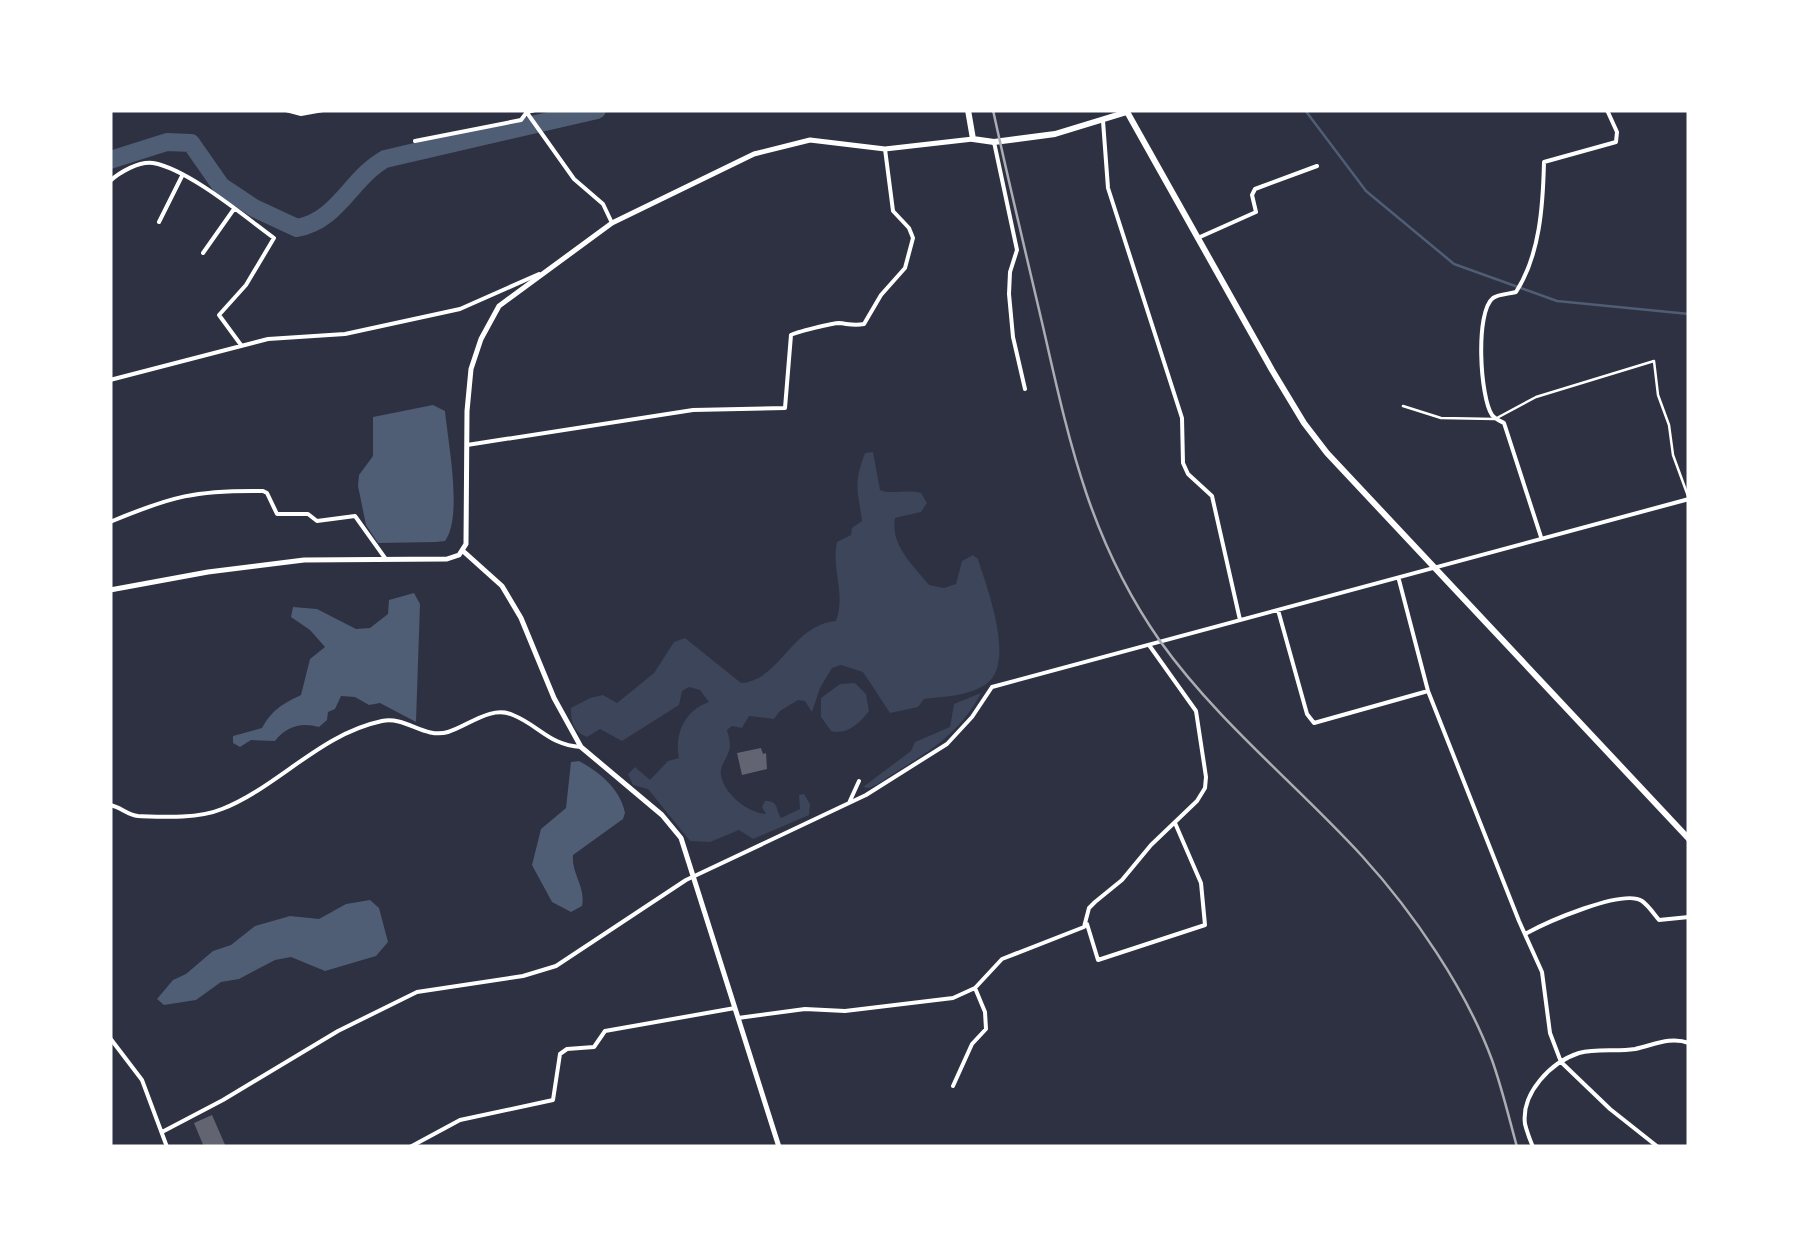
<svg xmlns="http://www.w3.org/2000/svg" width="1799" height="1257" font-family="Arial,sans-serif">
	<style>
		.green { fill: #3c4559 }
		.water { fill: #4f5d75 }
		.lines { fill: none; stroke-linecap: round; stroke-linejoin: round }
		.stream { stroke: #4f5d75; stroke-width: 2.5 }
		.river { stroke: #4f5d75; stroke-width: 18 }
		.building { fill: #626471 }
		.service { stroke: #fff; stroke-width: 2.5 }
		.minor { stroke: #fff; stroke-width: 4 }
		.tertiary { stroke: #fff; stroke-width: 5 }
		.secondary { stroke: #fff; stroke-width: 6 }
		.trunk { stroke: #fff; stroke-width: 6 }
		.rail { stroke: #abadb3; stroke-width: 2.5 }
	</style>
	<rect width="100%" height="100%" fill="#2d3142"/>
	<path class="green" d="M873 452 880 490C892 495 907 489 921 493L927 503 921 512 895 518C890 545 913 565 929 585L944 588 956 584 962 561 973 555 978 559C987 588 1017 665 985 685 965 697 945 696 924 699L918 707 890 713 863 672 841 665 832 668 820 688 812 712 805 701 798 700 780 711 774 719 749 716 742 728 732 726 727 730C728 735 730 740 730 745 730 756 719 765 721 775 724 794 748 813 766 814L762 807 765 801C779 801 775 808 781 818L800 809 799 795 804 794 810 804 809 815 753 839 739 830 710 842 690 841 648 789 633 785 628 774 635 767 650 780 668 761 679 758C674 734 685 710 709 702L700 690 689 687 682 691 679 705 622 741 600 729 587 737C573 731 571 723 571 708L590 698 603 695 617 703 654 673 674 642 685 638 741 683C781 680 791 625 836 621 846 593 831 570 837 542L851 535 852 528 862 521C858 491 853 484 865 453Z
		M855 683 866 694 869 711C859 724 847 735 831 731L821 717V698L840 684Z
		M981 693C956 741 920 755 878 784L869 788 863 787 911 751 915 742 950 727 954 704Z"/>
	<path class="water" d="M433 405 445 411C448 442 463 517 445 541L436 542 378 543 366 525 358 486 359 475 373 456V417Z
		M414 593 420 604 416 722 380 703 369 705 355 697 341 696 335 709 328 712 327 720 319 727C302 722 286 726 275 741L251 740 240 747 233 743V736L262 728C272 710 282 704 301 695L310 659 325 647 310 630 291 617 293 607 317 609 356 629 370 628 388 614 389 600Z
		M579 761C600 772 621 790 625 813L623 819 573 855C571 873 586 887 582 906L571 912 552 902 532 865 541 829 566 808 571 762Z
		M370 900 379 908 388 942 376 956 325 971 291 957 275 960 239 979 221 982 196 1000 164 1005 157 999 173 980 186 974 213 951 231 945 255 926 290 916 319 919 346 904Z"/>
	<g class="lines">
		<path class="stream" d="M1305 110 1366 191 1454 264 1557 301 1689 314"/>
		<path class="river" d="M110 160 167 142 191 143 221 186 254 208 297 228C338 221 351 178 385 159L597 110"/>
	</g>
	<path class="building" d="M761 748 763 754 766 753 767 769 742 775 737 753Z
		M212 1115 226 1147H204L194 1123Z"/>
	<g class="lines">
		<path class="service" d="M1403 406 1441 418 1495 419 1536 397 1654 361 1658 395 1669 425 1673 455 1688 496"/>
		<path class="minor" d="M286 110 301 114 323 110
			M525 110 574 179 603 204 612 223
			M1103 121 1108 188 1182 418 1183 463 1188 474 1212 496 1240 620
			M415 141 521 120 527 112 535 110
			M994 142 1017 250 1010 272 1009 294 1013 337 1025 389
			M110 181C120 172 139 161 153 163 188 169 244 216 274 238L246 285 219 315 241 345
			M159 222 182 176
			M1200 237 1256 212 1252 195 1255 189 1317 166
			M203 253 234 209
			M110 380 268 339 345 334 460 309 539 274
			M467 445 693 410 785 408 791 335C796 332 833 323 839 323 849 324 854 326 864 324L881 295 905 268 913 238 909 228 893 211 885 149
			M110 522C172 496 196 490 263 491L267 493 277 514H308L317 521 355 516 385 558
			M1541 537 1504 423C1500 421 1495 419 1492 415 1480 397 1475 312 1493 298 1499 294 1509 294 1516 292 1540 255 1543 205 1544 162L1616 142 1617 132 1607 110
			M1399 580 1428 691 1519 921 1542 972 1550 1033 1561 1062 1610 1109 1658 1147
			M1278 610 1307 714 1314 723 1428 691
			M849 803 859 781
			M110 805C121 807 127 815 138 816 163 817 198 819 222 809 278 787 320 734 382 721 406 716 424 739 448 732 468 726 491 705 513 715 540 726 549 745 581 747
			M1087 924 1098 960 1205 925 1201 883 1175 823
			M1525 934C1545 923 1623 888 1642 901 1648 905 1654 914 1659 920L1689 917
			M738 1018 805 1009 845 1011 953 998 975 988 1002 959 1084 927 1089 908 1095 902 1122 880 1151 845 1197 801 1205 788 1206 777 1196 711 1149 645
			M110 1038 142 1080 167 1147
			M953 1086 972 1044 986 1029 985 1012 975 988
			M162 1132 223 1100 338 1031 417 992 523 976 556 966 686 880 866 795 947 744 972 717 992 687 1689 499
			M410 1147 460 1120 553 1100 560 1054 567 1049 594 1047 605 1031 735 1008
			M1533 1147C1530 1140 1527 1132 1525 1124 1521 1093 1551 1062 1579 1053 1597 1048 1617 1052 1635 1049 1654 1045 1670 1036 1689 1043"/>
		<path class="tertiary" d="M463 551 502 586 521 618 554 698 581 747 662 815 681 838 779 1147
			M110 590 208 572 304 560 447 559 459 555 466 544 467 411 471 369 481 339 499 306 612 223 754 154 810 140 885 149 973 139"/>
		<path class="secondary" d="M968 110 973 139 994 142 1055 134 1127 112"/>
		<path class="trunk" d="M1126 110 1272 370 1304 423 1327 453 1689 839"/>
		<path class="rail" d="M993 110C1009 184 1027 258 1044 331 1070 446 1091 542 1160 641 1217 721 1296 784 1362 856 1413 912 1466 989 1492 1060 1502 1088 1509 1118 1517 1147"/>
	</g>
	<rect width="1799" height="1257" fill="none" stroke="#ffffff" stroke-width="225"/>
</svg>
